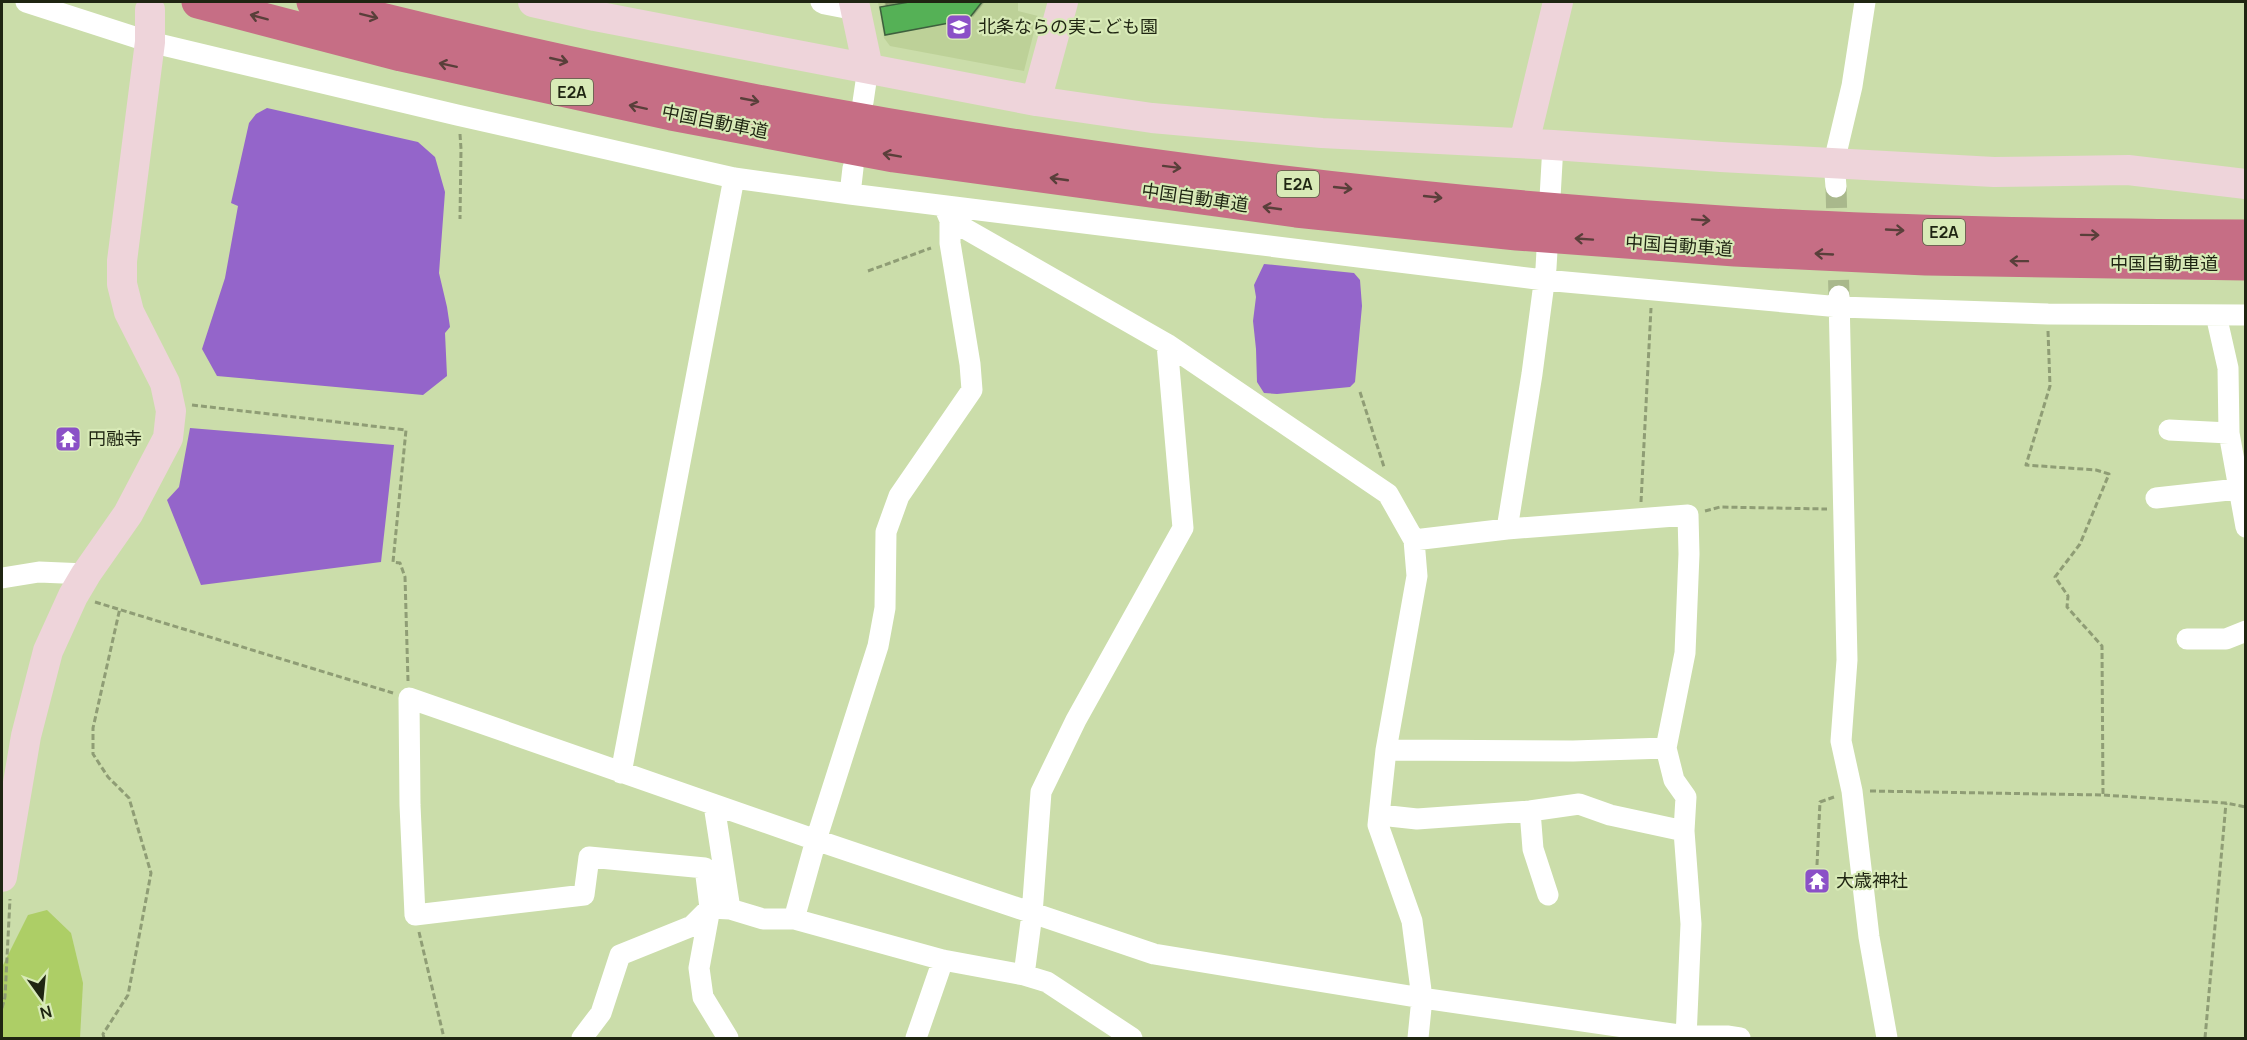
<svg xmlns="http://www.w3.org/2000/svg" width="2247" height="1040" font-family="Manrope,'Noto Sans JP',sans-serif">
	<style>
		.built { fill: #bdd198 }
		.green { fill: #adce66 }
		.water { fill: #9465ca }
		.building { fill: #55b156; stroke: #3e613e; stroke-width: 1.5; filter: url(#shadow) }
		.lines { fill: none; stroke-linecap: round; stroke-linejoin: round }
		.street-tunnel { stroke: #a9b88c; stroke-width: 21; stroke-dasharray: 21 10; stroke-linecap: butt }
		.path { stroke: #8f9d75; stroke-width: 3; stroke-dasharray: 6 3; stroke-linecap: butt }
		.street { stroke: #fff; stroke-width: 21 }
		.secondary { stroke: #eed4da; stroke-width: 30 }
		.highway { stroke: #c66e85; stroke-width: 33 }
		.oneway { stroke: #593f3a }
		.labels { text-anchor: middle; stroke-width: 4.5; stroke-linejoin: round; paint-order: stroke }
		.shield { fill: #d8eab7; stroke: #566044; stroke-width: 1.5 }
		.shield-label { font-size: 16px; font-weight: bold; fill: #1f2512 }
		.poi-label { font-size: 18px; fill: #1f2512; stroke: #d8eab7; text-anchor: start }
		.street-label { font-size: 18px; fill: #1f2512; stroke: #d8eab7 }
	</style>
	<defs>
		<filter id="shadow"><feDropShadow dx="5.5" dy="-5.5" stdDeviation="0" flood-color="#0004"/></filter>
	</defs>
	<rect width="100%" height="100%" fill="#cbddaa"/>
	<path class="built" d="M878 2H1018V11L1038 16 1024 71 890 46 884 38Z"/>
	<path class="green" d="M47 910 71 933 83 983 80 1038H2V967L28 915Z"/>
	<path class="water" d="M267 108 418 142 435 157 445 192 439 273 447 307 450 327 445 333 447 376 423 395 217 376 202 349 225 278 238 206 231 203 249 123 256 114Z
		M1264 264 1354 273 1360 280 1362 306 1355 382 1350 387 1277 394 1264 393 1257 382 1256 349 1253 321 1256 297 1254 285Z
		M190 428 394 445 381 562 201 585 167 500 179 487Z"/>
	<path class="building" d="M909 2H982L967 21 965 20 885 35 880 7Z"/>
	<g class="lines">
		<path class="street-tunnel" d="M1836 187 1839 296"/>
		<path class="path" d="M460 134 461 149 460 219
			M868 271 931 248
			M2048 331 2050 386 2026 465 2096 470 2109 474 2080 544 2055 577 2068 596 2067 607 2102 646 2103 795
			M1360 392 1384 467
			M192 405 406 430 393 562 400 563 405 577 408 681
			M1641 502 1651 308
			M1705 511 1720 507 1827 509
			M95 602 393 693
			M1870 791 2103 795 2226 803 2246 807
			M1817 865 1820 802 1834 797
			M419 932 444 1038
			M2 1008 5 997 10 899
			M104 1038 103 1034 128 995 151 873 129 798 108 777 93 754V728L120 608
			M2205 1038 2226 803"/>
		<path class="street" d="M26 2 150 42 457 115 734 178 850 194 1544 280 1840 307 2048 314 2246 315
			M821 2 825 4 856 10
			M863 102 868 68
			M1836 187 1834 162 1852 86 1865 2
			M850 194 853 168
			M944 206 950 220 1167 344 1388 494 1414 540 1417 576 1386 750 1378 825 1412 921 1422 998 1418 1038
			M1839 296 1847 660 1841 741 1852 791 1869 937 1887 1038
			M2216 315 2228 368 2229 433 2246 527
			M2169 430 2229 433
			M2156 498 2238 489
			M1507 529 1532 374 1546 268 1553 145
			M1414 540 1507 529 1688 515 1689 554 1685 653 1666 748 1674 780 1686 797 1684 831 1691 924 1686 1038
			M2 578 39 572 86 574
			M2187 639H2226L2246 631
			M1386 750 1573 751 1666 748
			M621 773 734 178
			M714 805 730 909
			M1530 811 1533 849 1548 895
			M1380 815 1417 819 1530 811 1579 804 1610 815 1684 831
			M794 919 816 840 878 646 885 608 886 532 899 496 972 390 970 364 950 243V220
			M1024 975 1032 914 1041 792 1076 720 1183 528 1167 344
			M582 1038 601 1013 620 955 692 926 710 908 730 909 763 919H794L943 960 1024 975 1047 982 1132 1038
			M728 1038 703 997 699 968 710 908 705 868 589 857 584 895 415 915 410 805 409 698 816 840 1154 954 1422 998 1686 1036H1727L1740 1038
			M916 1038 943 960"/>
		<path class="secondary" d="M533 2 595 16 1036 101 1152 118 1322 133 1553 145 1721 157 1994 172 2128 170 2246 184
			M854 2 868 68
			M1036 101 1063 2
			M1524 143 1558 2
			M2 877 26 736 48 651 73 596 86 574 128 514 168 438 171 411 165 383 129 312 122 284V261L150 42V10"/>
		<path class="highway" d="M198 2 401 55 671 114 894 156 1296 211 1517 234 1735 250 1926 259 2246 264
			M313 2C778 121 1256 193 1736 223 1905 233 2076 235 2246 236"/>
	</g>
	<defs><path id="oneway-shaft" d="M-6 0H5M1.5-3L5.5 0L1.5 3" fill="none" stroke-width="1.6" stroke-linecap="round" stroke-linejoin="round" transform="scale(1.5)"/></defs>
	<g class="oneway">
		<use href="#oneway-shaft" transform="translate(369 16) rotate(14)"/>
		<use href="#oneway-shaft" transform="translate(259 17) rotate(-165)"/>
		<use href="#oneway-shaft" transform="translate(559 60) rotate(13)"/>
		<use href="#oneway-shaft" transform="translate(448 65) rotate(-168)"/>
		<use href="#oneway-shaft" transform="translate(750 100) rotate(11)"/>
		<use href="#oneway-shaft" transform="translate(638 107) rotate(-168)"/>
		<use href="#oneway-shaft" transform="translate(892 155) rotate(-170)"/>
		<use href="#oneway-shaft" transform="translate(1172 167) rotate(7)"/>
		<use href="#oneway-shaft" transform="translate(1059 179) rotate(-172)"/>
		<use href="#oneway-shaft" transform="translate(1343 188) rotate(6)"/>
		<use href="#oneway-shaft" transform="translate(1433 197) rotate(6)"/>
		<use href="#oneway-shaft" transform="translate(1272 208) rotate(-172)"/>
		<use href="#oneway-shaft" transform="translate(1701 220) rotate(4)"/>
		<use href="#oneway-shaft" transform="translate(1895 230) rotate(3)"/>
		<use href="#oneway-shaft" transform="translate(2090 235) rotate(1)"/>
		<use href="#oneway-shaft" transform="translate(1584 239) rotate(-176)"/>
		<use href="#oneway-shaft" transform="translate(1824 254) rotate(-177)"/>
		<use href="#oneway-shaft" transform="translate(2019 261) rotate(-179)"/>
	</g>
	<defs>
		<symbol id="school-square" viewBox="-11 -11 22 22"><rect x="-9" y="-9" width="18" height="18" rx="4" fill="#8b50c7" stroke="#d8eab7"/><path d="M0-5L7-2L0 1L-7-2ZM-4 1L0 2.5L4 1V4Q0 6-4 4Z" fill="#fff"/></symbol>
		<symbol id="temple-square" viewBox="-11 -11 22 22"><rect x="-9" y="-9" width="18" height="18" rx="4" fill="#8b50c7" stroke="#d8eab7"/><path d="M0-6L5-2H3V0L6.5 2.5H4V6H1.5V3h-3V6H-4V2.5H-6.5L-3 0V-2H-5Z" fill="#fff"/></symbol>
	</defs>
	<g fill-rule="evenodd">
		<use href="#school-square" x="944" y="12" width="30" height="30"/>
		<use href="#temple-square" x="53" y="424" width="30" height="30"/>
		<use href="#temple-square" x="1802" y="866" width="30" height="30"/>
	</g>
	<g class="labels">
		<g class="shield">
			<rect x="551" y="79" width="42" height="26" rx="4.5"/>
			<rect x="1277" y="171" width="42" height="26" rx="4.5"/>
			<rect x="1923" y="219" width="42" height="26" rx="4.5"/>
		</g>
		<g class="shield-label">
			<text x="572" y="98">E2A</text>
			<text x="1298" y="190">E2A</text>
			<text x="1944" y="238">E2A</text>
		</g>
		<g class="poi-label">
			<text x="978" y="33">北条ならの実こども園</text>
			<text x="88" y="445">円融寺</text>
			<text x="1836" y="887">大歳神社</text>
		</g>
		<g class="street-label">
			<text transform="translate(715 122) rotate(11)" y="6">中国自動車道</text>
			<text transform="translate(1195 198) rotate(8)" y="6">中国自動車道</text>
			<text transform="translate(1679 246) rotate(4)" y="6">中国自動車道</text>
			<text x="2164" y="270">中国自動車道</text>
		</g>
	</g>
	<rect width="2247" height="1040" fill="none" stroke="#1f2512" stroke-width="6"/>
	<g transform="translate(42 998) rotate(165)" stroke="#d8eab7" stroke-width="4.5" paint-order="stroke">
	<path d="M0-4.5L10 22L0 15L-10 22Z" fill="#1f2512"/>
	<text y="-9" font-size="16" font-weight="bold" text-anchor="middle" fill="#1f2512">N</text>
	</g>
</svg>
